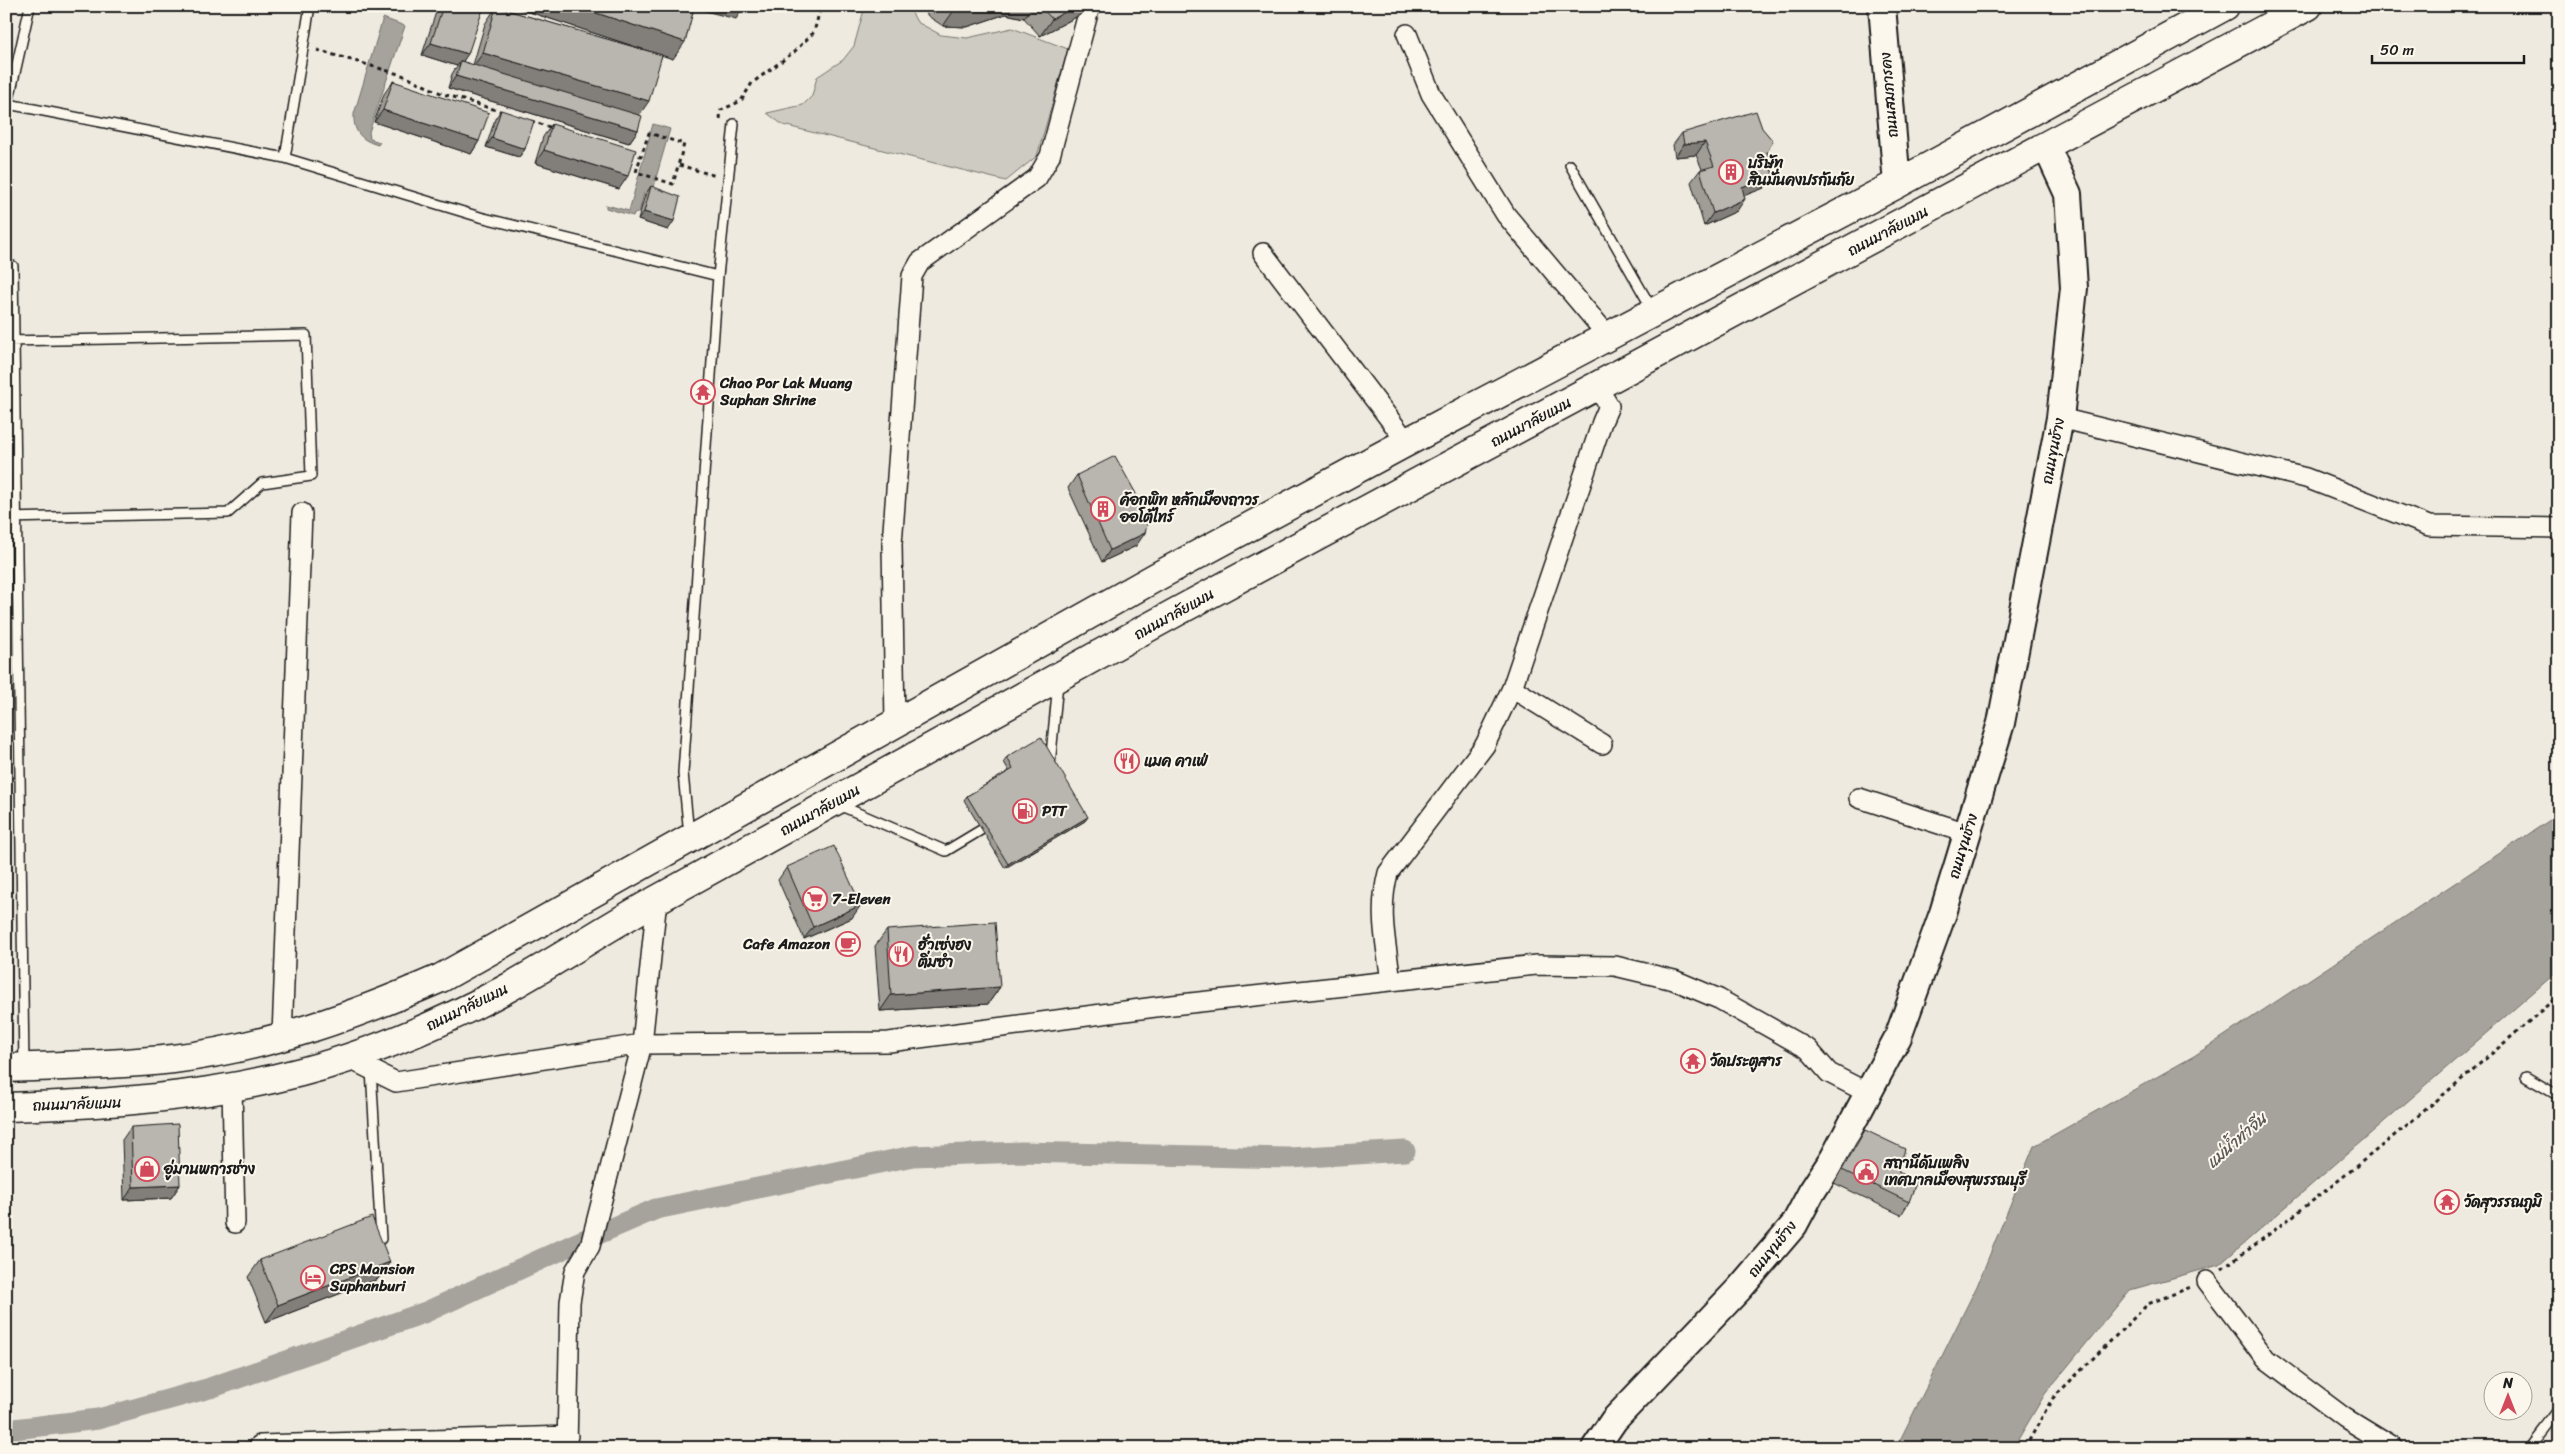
<svg xmlns="http://www.w3.org/2000/svg" width="2565" height="1454" font-family="Sriracha,'Playpen Sans Thai',sans-serif">
	<style>
		.green { fill: #ceccc2; stroke: #75746f }
		.water { fill: #a6a39d; stroke: #6f6d69 }
		.lines { fill: none; stroke-linecap: round; stroke-linejoin: round }
		.canal { stroke: #a6a39d; stroke-width: 21 }
		.service-casing { stroke: #1c1c1c; stroke-width: 12 }
		.minor-casing { stroke: #1c1c1c; stroke-width: 22 }
		.secondary-casing { stroke: #1c1c1c; stroke-width: 30 }
		.primary-casing { stroke: #1c1c1c; stroke-width: 31 }
		.path { stroke: #1c1c1c; stroke-width: 3; stroke-dasharray: 4 4; stroke-linecap: butt }
		.service { stroke: #fbf7ec; stroke-width: 9 }
		.minor { stroke: #fbf7ec; stroke-width: 19 }
		.secondary { stroke: #fbf7ec; stroke-width: 26 }
		.primary { stroke: #fbf7ec; stroke-width: 28 }
		.wall { fill: #9f9d96; stroke: #1c1c1c }
		.shaded-wall { fill: #827f7a; stroke: #1c1c1c }
		.building { fill: #b9b6af; stroke: #1c1c1c }
		.labels { text-anchor: middle; stroke-width: 4; stroke-linejoin: round; paint-order: stroke }
		.street-label { font-size: 15px; fill: #1c1c1c; stroke: #fbf7ec }
		.poi-label { font-size: 15px; font-weight: bold; fill: #1c1c1c; stroke: #fbf7ec; text-anchor: start }
		.water-label { font-size: 16px; font-style: italic; fill: #5a5956; stroke: #fbf7ec }
	</style>
	<rect width="100%" height="100%" fill="#eeeadf"/>
	<filter id="ink" filterUnits="userSpaceOnUse"><feTurbulence type="fractalNoise" baseFrequency=".02" numOctaves="2"/><feDisplacementMap in="SourceGraphic" scale="10" xChannelSelector="R" yChannelSelector="G"/><feConvolveMatrix kernelMatrix="1 2 1 2 8 2 1 2 1" color-interpolation-filters="sRGB"/></filter>
	<g filter="url(#ink)">
		<path class="green" d="M865 6H908L917 22 941 35 967 38 1012 28 1068 49 1037 156 1006 181 783 125 767 113 803 105 812 96 817 77 843 60 854 46Z"/>
		<path class="water" d="M383 18 405 26 369 132 370 139 380 142 378 145C361 140 353 132 354 114Z
			M653 124 670 129 651 195 644 193 639 213H634L633 216 606 208V205L629 211Z
			M2559 814V970L2219 1265 2130 1290 2045 1394 2013 1448H1896L1977 1286 2034 1146 2194 1056Z"/>
		<g class="lines">
			<path class="canal" d="M6 1430 98 1419 210 1388 426 1312 570 1246 656 1209 913 1156 1021 1152 1290 1158 1405 1151"/>
			<defs>
				<path id="service" d="M30 6 8 104 285 158 480 217 718 276
					M285 158 310 6
					M1570 165 1652 309
					M13 266 24 1066
					M6 341 306 335 311 476 262 483 228 513 6 518
					M1050 765 1058 683
					M839 805 946 851 991 824
					M689 835 683 773 718 276 734 124
					M371 1070 381 1239
					M2526 1077 2559 1096
					M2529 1448 2559 1409"/>
				<path id="minor" d="M1407 34 1431 94 1506 215 1608 336
					M1263 253 1407 442
					M2060 418 2306 478 2429 526 2559 528
					M1512 688 1602 744
					M895 724 892 544 912 276 920 262 1037 178 1050 156 1090 6
					M1859 798 1967 833
					M1391 981C1386 943 1378 911 1388 873L1485 745 1512 688 1602 422 1609 406 1597 387
					M282 1036 302 513
					M346 1057 396 1082 642 1044 889 1042 1163 1006 1536 965 1615 966 1674 980 1719 999 1808 1049 1829 1073 1868 1093
					M232 1088 235 1223
					M2207 1281 2266 1359 2345 1418 2394 1448
					M260 1448V1445L568 1436
					M567 1448 570 1302 575 1271 590 1246 642 1044 657 899"/>
				<path id="secondary" d="M1882 6 1897 184
					M1595 1448 1614 1420 1740 1288 1794 1225 1811 1193 1833 1159 1898 1037 1943 913 2001 723 2060 418 2074 288 2068 194 2046 146"/>
				<path id="primary" d="M6 1068C62 1066 118 1065 173 1059 266 1048 356 1015 441 978L1158 576 1407 442 1897 184 2225 6
					M6 1107C107 1104 202 1098 301 1072 371 1054 440 1024 504 990 557 961 607 927 660 898 833 802 1006 705 1180 610 1554 406 1932 207 2308 6"/>
			</defs>
			<use href="#service" class="service-casing"/>
			<use href="#minor" class="minor-casing"/>
			<use href="#secondary" class="secondary-casing"/>
			<use href="#primary" class="primary-casing"/>
			<path class="path" d="M317 50 402 75 443 94 503 112
				M720 119 721 110 741 101 752 83 794 52 814 32 821 6
				M531 121 553 128
				M631 153 641 156 649 133 684 144 673 184 636 172 641 156
				M679 165 716 176
				M2222 1269C2339 1184 2450 1091 2559 995
				M2025 1448 2052 1399 2148 1304 2191 1287"/>
			<use href="#service" class="service"/>
			<use href="#minor" class="minor"/>
			<use href="#secondary" class="secondary"/>
			<use href="#primary" class="primary"/>
		</g>
		<path class="wall" d="M438 6H484L463 62 473 65 485 24 496 7 661 55 511 6H673V59L662 55 639 115 638 130 629 143 448 88 452 74 457 66 422 55Z
			M921 6H1086L1080 15 1040 36 1024 18 1006 14 967 27 943 26 928 16Z
			M393 81 479 141 471 154 374 122 384 94Z
			M501 110 525 149 519 157 486 147 495 119Z
			M552 124 619 189 535 163 543 137Z
			M1682 133 1767 152 1773 175 1764 188 1744 195 1737 211 1704 226 1691 182 1700 170 1702 169 1696 155 1675 157 1673 145Z
			M651 186 668 230 638 220 645 195Z
			M1077 475 1136 546 1102 562 1068 488Z
			M1007 757 1085 821 1005 868 964 800 967 796 1009 771 1004 762Z
			M787 867 852 918 804 939 778 880Z
			M887 930 1000 987 988 1004 880 1011 875 946Z
			M131 1127 180 1185 171 1198 124 1200 122 1140Z
			M1865 1130 1898 1172 1909 1202 1901 1215 1834 1183 1856 1143Z
			M260 1260 378 1279 266 1322 248 1277Z"/>
		<path class="shaded-wall" d="M511 6H575L685 42 673 59Z
			M695 6H726L742 10 736 19 694 8Z
			M991 6H1033L1024 18 1006 14 967 27 943 26 955 9Z
			M1076 6H1086L1080 15 1040 36 1052 19Z
			M431 43 468 54 459 67 461 61 457 66 422 55Z
			M483 53 649 101 638 117 471 69Z
			M456 76 638 130 629 143 448 88Z
			M383 110 479 141 471 154 374 122Z
			M492 138 525 149 519 157 486 147Z
			M1705 142 1696 155 1675 157 1684 144Z
			M544 150 628 176 619 189 535 163Z
			M1773 175 1764 188 1733 200 1742 187Z
			M1745 199 1737 211 1704 226 1713 213Z
			M644 212 674 221 668 230 638 220Z
			M1145 533 1136 546 1102 562 1110 550Z
			M1088 817 1085 821 1005 868 1008 864Z
			M861 905 852 918 804 939 813 927Z
			M1000 987 988 1004 880 1011 891 995Z
			M180 1185 171 1198 124 1200 133 1187Z
			M390 1262 378 1279 266 1322 278 1305Z"/>
		<path class="building" d="M443 6H484L468 54 431 43Z
			M575 6H673L693 12 685 42Z
			M726 6H743L742 10Z
			M951 6H991L978 10 955 9Z
			M1040 6H1076L1052 19Z
			M496 7 662 55 649 101 483 53Z
			M461 61 642 116 638 130 456 76Z
			M393 81 489 113 479 141 383 110Z
			M501 110 534 121 525 149 492 138Z
			M1756 111 1762 128 1773 141 1767 152 1773 175 1742 187 1745 199 1713 213 1700 170 1714 166 1705 142 1684 144 1682 133Z
			M552 124 636 150 628 176 544 150Z
			M651 186 680 197 674 221 644 212Z
			M1115 456 1149 517 1145 533 1110 550 1077 475Z
			M1041 737 1088 817 1008 864 967 796 1013 769 1007 757Z
			M834 846 861 905 813 927 787 867Z
			M995 922 1000 987 891 995 887 930Z
			M178 1124 180 1185 133 1187 131 1127Z
			M1865 1130 1905 1149 1898 1172 1917 1180 1909 1202 1842 1170Z
			M372 1217 390 1262 278 1305 260 1260Z"/>
	</g>
	<defs>
		<symbol id="building-ring" viewBox="-11 -11 22 22"><circle r="9.5" fill="#fbf7ec" stroke="#d1495b" stroke-width="1.5"/><path d="M-4-6H4V6H1V3H-1V6H-4ZM-2.5-4.3h1.7v1.8h-1.7ZM.8-4.3h1.7v1.8H.8ZM-2.5-1h1.7V.8h-1.7ZM.8-1h1.7V.8H.8Z" fill="#d1495b"/></symbol>
		<symbol id="temple-ring" viewBox="-11 -11 22 22"><circle r="9.5" fill="#fbf7ec" stroke="#d1495b" stroke-width="1.5"/><path d="M0-6L5-2H3V0L6.5 2.5H4V6H1.5V3h-3V6H-4V2.5H-6.5L-3 0V-2H-5Z" fill="#d1495b"/></symbol>
		<symbol id="restaurant-ring" viewBox="-11 -11 22 22"><circle r="9.5" fill="#fbf7ec" stroke="#d1495b" stroke-width="1.5"/><path d="M-5-6h1v4h1v-4h1v4h1v-4h1v5L-1.5 .5V6h-2V.5L-5-1ZM5-6V6H3V1.5H1.5Q1.5-4 5-6Z" fill="#d1495b"/></symbol>
		<symbol id="fuel-ring" viewBox="-11 -11 22 22"><circle r="9.5" fill="#fbf7ec" stroke="#d1495b" stroke-width="1.5"/><path d="M-5.5-6h7V0h2V4h1.3V-2.5L3-4.5l.8-.8L6-3V5H2.5V1h-1V6h-7ZM-4.2-4.7v3.2H.2V-4.7Z" fill="#d1495b"/></symbol>
		<symbol id="supermarket-ring" viewBox="-11 -11 22 22"><circle r="9.5" fill="#fbf7ec" stroke="#d1495b" stroke-width="1.5"/><path d="M-6-5.5h2.5l.6 2H6L4.5 2H-2.5L-4.4-4H-6ZM-1.5 3.2a1.3 1.3 0 1 0 .1 0ZM3 3.2a1.3 1.3 0 1 0 .1 0Z" fill="#d1495b"/></symbol>
		<symbol id="cafe-ring" viewBox="-11 -11 22 22"><circle r="9.5" fill="#fbf7ec" stroke="#d1495b" stroke-width="1.5"/><path d="M-5.5-4.5H6V0H3Q3 3.5 0 3.5H-2.5Q-5.5 3.5-5.5 0ZM3-3.2v2h1.7v-2ZM-6 4.5H4V6H-6Z" fill="#d1495b"/></symbol>
		<symbol id="shop-ring" viewBox="-11 -11 22 22"><circle r="9.5" fill="#fbf7ec" stroke="#d1495b" stroke-width="1.5"/><path d="M-5-2.5h2.3a2.7 3.5 0 0 1 5.4 0H5L5.5 6h-11ZM-1.5-2.5h3a1.5 2.3 0 0 0-3 0Z" fill="#d1495b"/></symbol>
		<symbol id="civic-ring" viewBox="-11 -11 22 22"><circle r="9.5" fill="#fbf7ec" stroke="#d1495b" stroke-width="1.5"/><path d="M-.6-6.5H3V-4.5H.6V-3L4-1V1h2V6H-6V1h2V-1L-.6-3ZM-1.2 2.5V6h2.4V2.5Z" fill="#d1495b"/></symbol>
		<symbol id="hotel-ring" viewBox="-11 -11 22 22"><circle r="9.5" fill="#fbf7ec" stroke="#d1495b" stroke-width="1.5"/><path d="M-6-4.5h1.5V1H6V5H4.5V3h-9V5H-6ZM-4 0a1.8 1.8 0 1 1 3.6 0ZM.5 0V-2.5h3Q6-2.5 6 0Z" fill="#d1495b"/></symbol>
	</defs>
	<g fill-rule="evenodd">
		<use href="#building-ring" x="1717" y="158" width="28" height="28"/>
		<use href="#temple-ring" x="689" y="378" width="28" height="28"/>
		<use href="#building-ring" x="1089" y="495" width="28" height="28"/>
		<use href="#restaurant-ring" x="1113" y="747" width="28" height="28"/>
		<use href="#fuel-ring" x="1011" y="797" width="28" height="28"/>
		<use href="#supermarket-ring" x="801" y="885" width="28" height="28"/>
		<use href="#cafe-ring" x="834" y="930" width="28" height="28"/>
		<use href="#restaurant-ring" x="887" y="940" width="28" height="28"/>
		<use href="#temple-ring" x="1679" y="1047" width="28" height="28"/>
		<use href="#shop-ring" x="133" y="1155" width="28" height="28"/>
		<use href="#civic-ring" x="1852" y="1158" width="28" height="28"/>
		<use href="#temple-ring" x="2433" y="1188" width="28" height="28"/>
		<use href="#hotel-ring" x="299" y="1264" width="28" height="28"/>
	</g>
	<g class="labels">
		<g class="street-label">
			<text transform="translate(1889 95) rotate(-95)" y="5">ถนนสมภารคง</text>
			<text transform="translate(1888 231) rotate(-28)" y="5">ถนนมาลัยแมน</text>
			<text transform="translate(1531 422) rotate(-28)" y="5">ถนนมาลัยแมน</text>
			<text transform="translate(2053 451) rotate(-79)" y="5">ถนนขุนช้าง</text>
			<text transform="translate(1174 614) rotate(-29)" y="5">ถนนมาลัยแมน</text>
			<text transform="translate(820 810) rotate(-29)" y="5">ถนนมาลัยแมน</text>
			<text transform="translate(1963 846) rotate(-73)" y="5">ถนนขุนช้าง</text>
			<text transform="translate(467 1007) rotate(-26)" y="5">ถนนมาลัยแมน</text>
			<text transform="translate(77 1104) rotate(-2)" y="5">ถนนมาลัยแมน</text>
			<text transform="translate(1772 1249) rotate(-51)" y="5">ถนนขุนช้าง</text>
		</g>
		<g class="poi-label">
			<text x="1748" y="168">บริษัท<tspan x="1748" dy="17">สินมั่นคงปรกันภัย</tspan></text>
			<text x="720" y="388">Chao Por Lak Muang<tspan x="720" dy="17">Suphan Shrine</tspan></text>
			<text x="1120" y="505">ค้อกพิท หลักเมืองถาวร<tspan x="1120" dy="17">ออโต้ไทร์</tspan></text>
			<text x="1144" y="766">แมค คาเฟ่</text>
			<text x="1042" y="816">PTT</text>
			<text x="832" y="904">7-Eleven</text>
			<text x="830" y="949" text-anchor="end">Cafe Amazon</text>
			<text x="918" y="950">ฮั่วเซ่งฮง<tspan x="918" dy="17">ติ่มซำ</tspan></text>
			<text x="1710" y="1066">วัดประตูสาร</text>
			<text x="1884" y="1168">สถานีดับเพลิง<tspan x="1884" dy="17">เทศบาลเมืองสุพรรณบุรี</tspan></text>
			<text x="164" y="1174">อู่มานพการช่าง</text>
			<text x="2464" y="1207">วัดสุวรรณภูมิ</text>
			<text x="330" y="1274">CPS Mansion<tspan x="330" dy="17">Suphanburi</tspan></text>
		</g>
		<g class="water-label">
			<text transform="translate(2236 1140) rotate(-41)" y="6">แม่น้ำท่าจีน</text>
		</g>
	</g>
	<rect width="2565" height="1454" fill="none" stroke="#fbf7ec" stroke-width="25"/>
	<rect x="12" y="12" width="2540" height="1429" fill="none" stroke="#1c1c1c" stroke-width="2" filter="url(#ink)"/>
	<g transform="translate(2508 1396)"><circle r="24" fill="#fbf7ec" stroke="#a29f99"/>
	<path d="M0-4L9 19L0 12L-9 19Z" fill="#d1495b"/>
	<text y="-8" font-size="14" font-weight="bold" text-anchor="middle" fill="#1c1c1c">N</text>
	</g>
	<path d="M2372 55v8h152v-8" fill="none" stroke="#1c1c1c" stroke-width="2.5"/>
	<text x="2380" y="55" font-size="15" fill="#1c1c1c" stroke="#fbf7ec" stroke-width="4" paint-order="stroke">50 m</text>
</svg>
